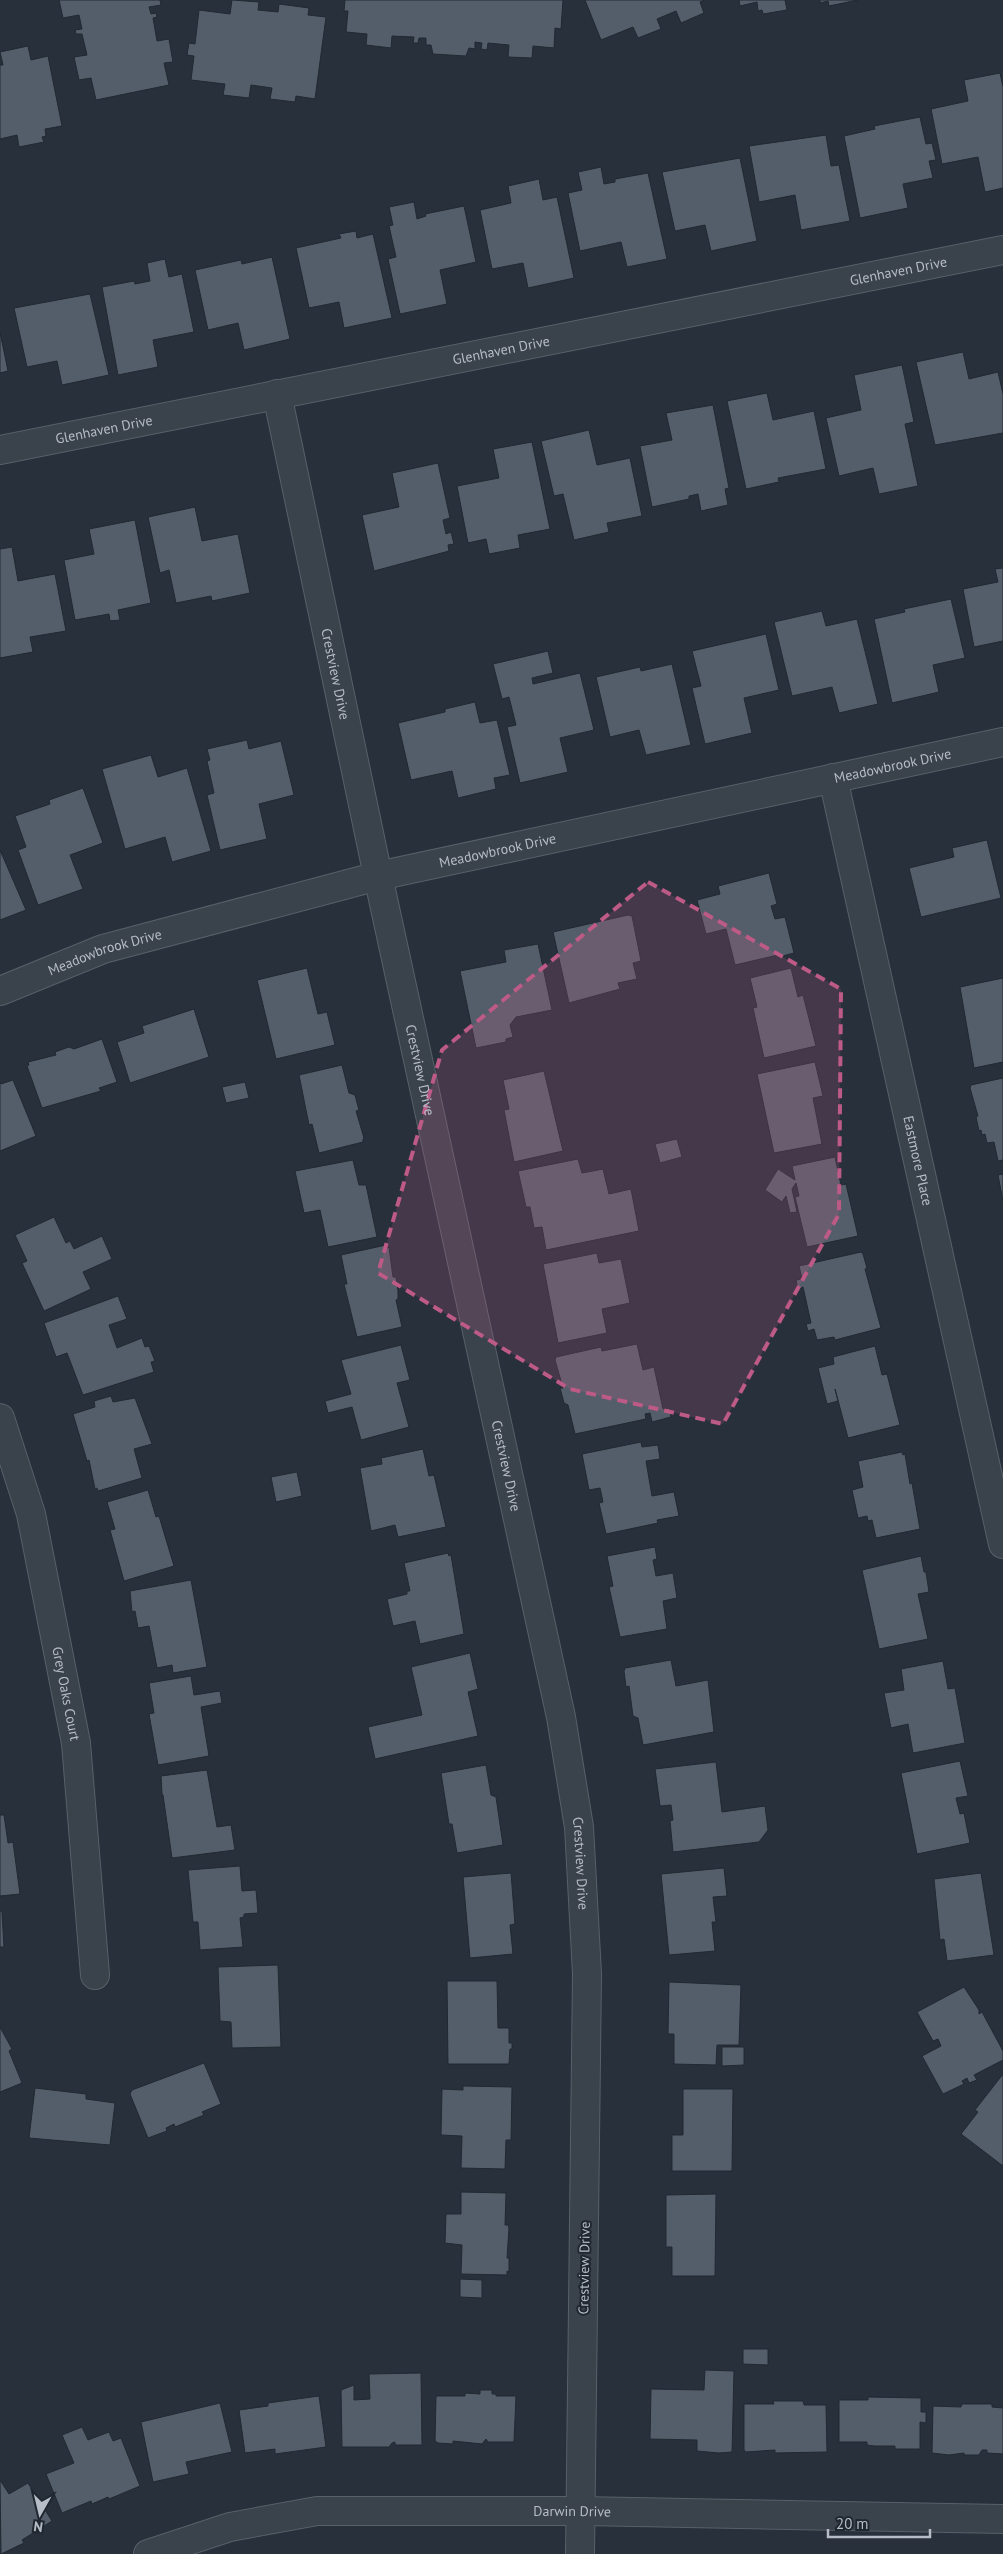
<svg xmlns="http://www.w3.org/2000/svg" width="1003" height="2554" font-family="'PT Sans',sans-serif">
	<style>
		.building { fill: #545e6a; stroke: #212932 }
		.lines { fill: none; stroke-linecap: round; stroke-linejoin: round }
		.minor-casing { stroke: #586069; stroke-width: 30 }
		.minor { stroke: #3a424b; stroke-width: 28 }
		.marked { fill: #bd5a86; fill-opacity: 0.2; stroke: #bd5a86; stroke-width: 4; stroke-dasharray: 10 6; stroke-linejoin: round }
		.labels { text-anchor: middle; stroke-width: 4; stroke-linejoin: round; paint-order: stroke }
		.street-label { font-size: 14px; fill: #b6bdc6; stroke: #1f2730 }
	</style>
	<rect width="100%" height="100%" fill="#27303b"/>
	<path class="building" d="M59 0H160L161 5 149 7 151 14 156 13 157 17 153 18 157 41 169 39 173 62 164 63 169 85 96 100 91 78 79 80 74 57 87 55 82 34H76L75 30 82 29 79 15 63 18Z
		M232 0 259 2 258 10 278 12 279 4 309 8 308 15 326 17 315 99 296 96 295 102 270 99 272 88 251 85 249 98 223 95 225 84 191 80 194 56 187 55 189 43 195 44 199 10 230 14Z
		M345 0H563L561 29 555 28 554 48 533 46 532 58 508 57 509 45 488 43 487 50 481 49 482 43 475 42V49L469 48 466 56 433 54 431 45H426V38H419L418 43H413L414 37 392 36 391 48 366 45 367 34 346 32 348 11H344Z
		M585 0H705L700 2 704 13 681 23 676 11 657 19 661 29 638 38 633 27 601 40Z
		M739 0H785L787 10 763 14 762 10 758 11 757 2 740 6Z
		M820 0H858L829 6 828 1 820 3Z
		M28 46 31 60 48 56 62 126 45 129 46 136 42 137 44 142 19 147 17 135 0 139V65H3L0 52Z
		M1000 73 1003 87V188L985 192 978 157 942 164 931 109 968 101 964 80Z
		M920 117 926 144 932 143 936 160 929 161 933 178 903 184 908 208 860 218 844 136 875 129 874 126Z
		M826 135 831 166 839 165 850 221 801 230 795 195 759 202 749 146Z
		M740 158 757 241 711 251 705 225 675 231 662 172Z
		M601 167 604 184 615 182V179L648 173 667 259 627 267 621 242 580 251 568 193 582 190 578 172Z
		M539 179 543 200 557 197 574 278 528 288 523 263 492 269 480 210 511 203 508 186Z
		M414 202 417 219 426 216 425 214 464 206 476 262 440 270 447 304 400 314 388 259 396 257 389 226 393 225 389 207Z
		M356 231 357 238 373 234 392 318 344 328 339 302 309 308 296 248 341 238 339 234Z
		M272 257 290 339 244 350 238 323 208 330 195 270 241 260 242 264Z
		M165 259 169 277 182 274 194 332 153 340 158 367 118 375 102 287 134 281 135 284 150 281 147 263Z
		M90 294 109 375 62 385 57 361 27 367 14 308Z
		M0 332 8 371 0 373Z
		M963 352 969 379 998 372 1003 394V433L935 445 916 362Z
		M902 365 914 422 905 424 918 486 879 494 873 468 839 476 826 418 861 410 854 375Z
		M767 393 773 420 814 411 826 469 778 478 779 482 746 489 727 401Z
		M713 405 729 488 725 489 728 505 701 511 698 494 689 496V499L652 507 640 446 672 440 666 413Z
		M589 430 597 465 630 458 642 516 607 523 609 532 574 540 563 494 554 496 541 441Z
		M532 442 550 529 518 535 520 548 489 554 486 539 468 543 457 486 499 478 493 449Z
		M438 463 450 518 443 520 446 534 451 532 454 544 448 545 449 551 374 571 362 515 399 507 392 473Z
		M195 507 202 541 238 534 250 593 212 601 211 596 176 603 169 570 160 573 148 517Z
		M135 520 151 603 118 610 120 620 110 621 109 614 75 620 64 560 94 554 89 529Z
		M12 547 18 581 55 574 66 631 30 637 33 652 0 658V549Z
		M1003 568V641L974 647 963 589 998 582 995 569Z
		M951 599 965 658 933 665 939 692 892 703 874 619 905 612 904 609Z
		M822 611 826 626 857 619 878 704 839 713 832 687 792 696 774 622Z
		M766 634 779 690 744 698 752 733 705 744 692 688 701 686 692 651Z
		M548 651 553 673 532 678 533 684 580 673 594 730 560 738 568 772 520 783 507 727 516 725 509 697 502 699 493 664Z
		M672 664 691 745 646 755 639 730 610 737 596 677 640 667 641 671Z
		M475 702 480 723 497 720 510 775 494 778 496 789 458 798 452 771 411 780 398 723 445 712V709Z
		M247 740 249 749 281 741 294 795 259 804 267 839 220 850 207 795 214 793 207 761 210 760 207 749Z
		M151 755 158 777 187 768 211 851 172 862 165 837 125 849 102 769Z
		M83 788 103 843 70 855 83 889 38 905 18 850 26 847 15 816 50 804 49 800Z
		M987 840 1001 898 921 917 909 868 954 857 952 848Z
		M0 850 26 910 0 920Z
		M769 873 777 904 771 906 775 919 785 917 794 953 779 957 778 955 735 965 726 929 706 934 697 900 720 894 718 886Z
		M628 915 632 916 641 961 633 963 637 979 618 983 620 989 569 1003 553 932Z
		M538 944 552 1010 516 1017 510 1025 513 1037 506 1039V1042L476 1048 460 971 506 962 504 950Z
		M307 968 318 1014 327 1012 335 1045 276 1059 257 980Z
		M791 968 798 997 803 995 816 1046 764 1058 753 1008 757 1007 750 978Z
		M1003 978V1062L974 1068 960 987Z
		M194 1009 209 1057 130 1083 117 1042 144 1033 142 1026Z
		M102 1039 117 1082 99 1088 101 1091 42 1108 27 1066 29 1065 28 1062 56 1055 55 1052 69 1047 74 1049Z
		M815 1062 823 1096 813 1098 822 1144 774 1153 757 1074Z
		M342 1065 349 1093 355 1095 359 1110 356 1111 364 1138 363 1139V1142L319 1153 312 1124 309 1125 299 1075Z
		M544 1071 563 1151 514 1162 504 1110 509 1109 503 1080Z
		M1003 1078V1160L998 1161 994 1142 987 1143 985 1134 982 1135 981 1130 979 1131 976 1117 978 1116 970 1088 971 1085Z
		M13 1080 36 1136 0 1151V1083L1 1084Z
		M245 1082 249 1098 226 1103 222 1087Z
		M677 1139 682 1157 660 1163 655 1144Z
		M835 1157 841 1185 846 1184 858 1236 807 1247 795 1197 799 1196 796 1183 792 1189 797 1212 790 1213 786 1196 782 1202 765 1190 778 1169 795 1180 792 1166Z
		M578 1159 582 1173 603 1169 609 1194 631 1189 639 1231 546 1250 542 1227 534 1228 530 1207H526L518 1171Z
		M353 1160 359 1185H366L377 1237 328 1247 320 1210 304 1213 295 1171Z
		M1003 1174V1201L998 1175Z
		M54 1217 66 1243 70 1241 74 1249 102 1236 112 1259 83 1272 91 1289 44 1311 22 1263 27 1261 15 1235Z
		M386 1245 387 1248 389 1247 393 1277H396L398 1291V1299L396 1300 402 1327 357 1337 344 1284H347L341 1255Z
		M861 1252 863 1254 867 1268 865 1269 881 1328 835 1340 834 1337 817 1340 814 1329 808 1331 806 1324 811 1323 803 1287 798 1289 796 1280 802 1279 799 1266Z
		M597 1253 599 1263 621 1259 630 1303 602 1309 607 1333 558 1343 543 1264Z
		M118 1296 127 1319 109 1325 117 1348 142 1338 145 1347 149 1346 155 1361 151 1362 154 1372 83 1395 67 1353 56 1357 44 1323Z
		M637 1344 643 1370 654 1367 663 1409 669 1408 671 1417 652 1422 650 1413 645 1414 646 1419 575 1434 568 1405 564 1403 560 1388H563L555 1360 556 1357 601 1347 602 1351Z
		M401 1345 410 1380 397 1383 409 1427 361 1440 352 1407 328 1413 325 1401 351 1394 341 1360Z
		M875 1346 882 1375 887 1374 900 1425 848 1438 835 1389 838 1401 827 1404 818 1368 834 1364 833 1357Z
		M111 1396 113 1402 135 1398 152 1444 134 1449 142 1478 98 1491 97 1488 95 1489 89 1460 87 1461 73 1414 95 1407 94 1401Z
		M641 1442 642 1447 658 1445 660 1459 646 1461 652 1496 674 1492 679 1516 657 1520 658 1523 606 1534 599 1503 603 1502 600 1488 589 1490 582 1454Z
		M423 1449 429 1476 434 1475 446 1527 398 1537 395 1525 371 1531 360 1468 382 1464 381 1458Z
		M902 1452 903 1455 905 1454 910 1484 912 1483 920 1529 876 1538 872 1520 868 1521 867 1516 858 1518 852 1490 863 1487 858 1461Z
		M297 1472 302 1496 276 1502 271 1477Z
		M148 1490 156 1517 159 1516 174 1566 124 1581 110 1530 115 1529 107 1502Z
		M655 1547 657 1559 653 1560 656 1576 673 1573 677 1598 663 1601 667 1629 620 1637 609 1587 613 1586 607 1556Z
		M448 1553 449 1556 451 1555 464 1634 420 1644 415 1621 393 1626 387 1599 407 1594V1591H410L404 1563Z
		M921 1556 924 1572H926L929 1592 918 1594 928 1639 879 1649 862 1570Z
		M191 1580 207 1667 173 1673 172 1665 157 1668 149 1626 138 1628 135 1611 132 1612 130 1591Z
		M470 1653 478 1689 468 1692 478 1736 375 1759 368 1727 422 1715 411 1667Z
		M671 1660 676 1686 708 1680 714 1732 643 1745 638 1718 633 1716 629 1686 626 1687 624 1671 625 1668Z
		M943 1661 948 1689 955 1688 965 1743 913 1753 908 1724 891 1728 884 1693 904 1690 901 1669Z
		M191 1676 194 1695 220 1691 222 1703 201 1707 209 1756 158 1765 149 1714 154 1713 149 1683Z
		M960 1761 968 1796 956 1798 960 1814 964 1813 970 1843 917 1854 901 1773Z
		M716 1762 722 1812 765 1806 768 1830 759 1842 673 1852 670 1821 673 1820 671 1805 660 1806 655 1769Z
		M486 1765 491 1795 496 1797 503 1845 457 1853 452 1824H449L441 1773Z
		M207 1770 217 1827 231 1825 235 1850 172 1858 163 1795 162 1794 161 1776Z
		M0 1815H4L8 1843 13 1842 20 1894 0 1896Z
		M240 1866 242 1891 256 1890 258 1913 244 1914V1917L240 1918 243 1947 200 1950 198 1922H193L188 1870Z
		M724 1868 727 1896 713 1897 716 1922H712L715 1951 669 1955 661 1874Z
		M511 1873 515 1924 510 1925 513 1954 470 1958 463 1877Z
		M981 1873 994 1955 947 1961 944 1939 940 1940 934 1879Z
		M0 1911H2L4 1947H0Z
		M278 1965 281 2047 232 2048 231 2022 220 2021 218 1967Z
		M447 1981H497L498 2028H509V2043H512V2049H510L509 2064H448Z
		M669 1982 741 1985 739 2045H717L716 2065 674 2064V2034H668Z
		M964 1987 979 2010V2014L982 2012 1003 2051V2060L974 2075 977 2080 969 2083 967 2078 962 2081 964 2084 943 2094 922 2056 941 2046 938 2039 933 2041 917 2012Z
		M0 2027 12 2049 9 2051 22 2083 0 2092Z
		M722 2047H744V2065L722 2066Z
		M204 2063 221 2104 202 2112 204 2115 175 2127 174 2124 166 2128 167 2131 148 2138 130 2094 132 2090Z
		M1003 2074V2166L961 2134 978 2112 975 2110Z
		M463 2086 512 2087 511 2140H506L505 2169 461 2168 462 2136 441 2135 442 2089 463 2090Z
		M35 2088 86 2094V2099L115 2103 110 2145 29 2138Z
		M683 2089H733L732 2171H672V2135H683Z
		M461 2192 506 2193 505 2225H508L509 2228 507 2258H509V2272L507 2271V2275L461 2274 462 2245 445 2243 446 2214H461Z
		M716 2194 715 2276H672V2247H666V2195Z
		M460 2279 482 2280V2298L460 2297Z
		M743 2349H768V2365L743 2364Z
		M705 2370 734 2371 732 2452 719 2453 697 2451V2440L650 2439 651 2389 704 2390Z
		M421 2373 422 2445H395V2442L392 2443 389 2447H342L341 2390 354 2385V2400L370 2399 369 2374Z
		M480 2390H492V2394H496V2396H516L514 2442H488L486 2439 482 2444 453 2441V2444L438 2443 435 2441 436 2396H465V2393L480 2394Z
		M319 2396 326 2447 275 2454V2449L245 2453 239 2410 268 2406V2403Z
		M868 2397 921 2398V2412H926V2423L920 2422V2449H895V2446H874L867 2445V2442H839V2400H868Z
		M773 2401H803L804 2405H826L827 2452 775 2453V2450L746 2452 744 2450V2404H774Z
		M220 2403 232 2452 186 2462 189 2474 153 2482 141 2422Z
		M962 2404H992V2407L1003 2408V2454L987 2453V2450H982L979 2455H964V2453L949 2455 932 2453 933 2406 961 2407Z
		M82 2427 88 2440 109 2432 113 2441 121 2438 140 2486 109 2499 108 2497 92 2504 91 2501 62 2513 46 2474 74 2463 62 2435Z
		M0 2480 9 2494 28 2483 52 2521 22 2540 24 2543 1 2554Z"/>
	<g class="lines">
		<defs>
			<g id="minor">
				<path id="s1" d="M277 394 378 876 561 1717 579 1827 587 1974 580 2554"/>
				<path id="s2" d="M0 450 1003 250"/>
				<path id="s3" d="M833 778 1003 1544"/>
				<path id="s4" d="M0 991 103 949 378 876 1003 742"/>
				<path id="s5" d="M0 1418 31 1514 76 1743 95 1975"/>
				<path id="s6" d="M148 2554 230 2527 317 2511H582L1003 2519"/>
			</g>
		</defs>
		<use href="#minor" class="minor-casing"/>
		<use href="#minor" class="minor"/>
	</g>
	<path class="marked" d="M648 882 841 989 839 1214 723 1424 570 1389 378 1273 442 1050Z"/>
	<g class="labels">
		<g class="street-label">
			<text dy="5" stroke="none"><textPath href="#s2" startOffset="916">Glenhaven Drive</textPath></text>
			<text dy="5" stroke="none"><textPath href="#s2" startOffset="511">Glenhaven Drive</textPath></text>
			<text dy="5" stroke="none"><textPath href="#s2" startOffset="106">Glenhaven Drive</textPath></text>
			<text dy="5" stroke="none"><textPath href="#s1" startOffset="286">Crestview Drive</textPath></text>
			<text dy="5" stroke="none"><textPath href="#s4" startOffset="922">Meadowbrook Drive</textPath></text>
			<text dy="5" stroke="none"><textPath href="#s4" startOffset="518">Meadowbrook Drive</textPath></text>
			<text dy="5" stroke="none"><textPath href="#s4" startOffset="112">Meadowbrook Drive</textPath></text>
			<text dy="5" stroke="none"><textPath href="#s1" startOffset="691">Crestview Drive</textPath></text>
			<text dy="5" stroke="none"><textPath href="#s3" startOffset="392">Eastmore Place</textPath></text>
			<text dy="5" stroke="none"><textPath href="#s1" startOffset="1096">Crestview Drive</textPath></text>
			<text dy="5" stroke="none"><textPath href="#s5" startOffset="284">Grey Oaks Court</textPath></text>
			<text dy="5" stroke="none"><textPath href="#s1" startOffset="1501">Crestview Drive</textPath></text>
			<text transform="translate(584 2268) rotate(-89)" y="5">Crestview Drive</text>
			<text dy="5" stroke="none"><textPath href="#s6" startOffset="430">Darwin Drive</textPath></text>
		</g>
	</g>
	<g transform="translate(40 2514) rotate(188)" stroke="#1f2730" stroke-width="4" paint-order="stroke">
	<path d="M0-4L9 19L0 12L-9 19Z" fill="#b6bdc6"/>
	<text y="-8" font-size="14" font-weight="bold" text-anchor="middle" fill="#b6bdc6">N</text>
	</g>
	<path d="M828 2529v8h102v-8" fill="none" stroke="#b6bdc6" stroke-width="2.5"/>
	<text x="836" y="2529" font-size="15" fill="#b6bdc6" stroke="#1f2730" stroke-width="4" paint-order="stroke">20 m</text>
</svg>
